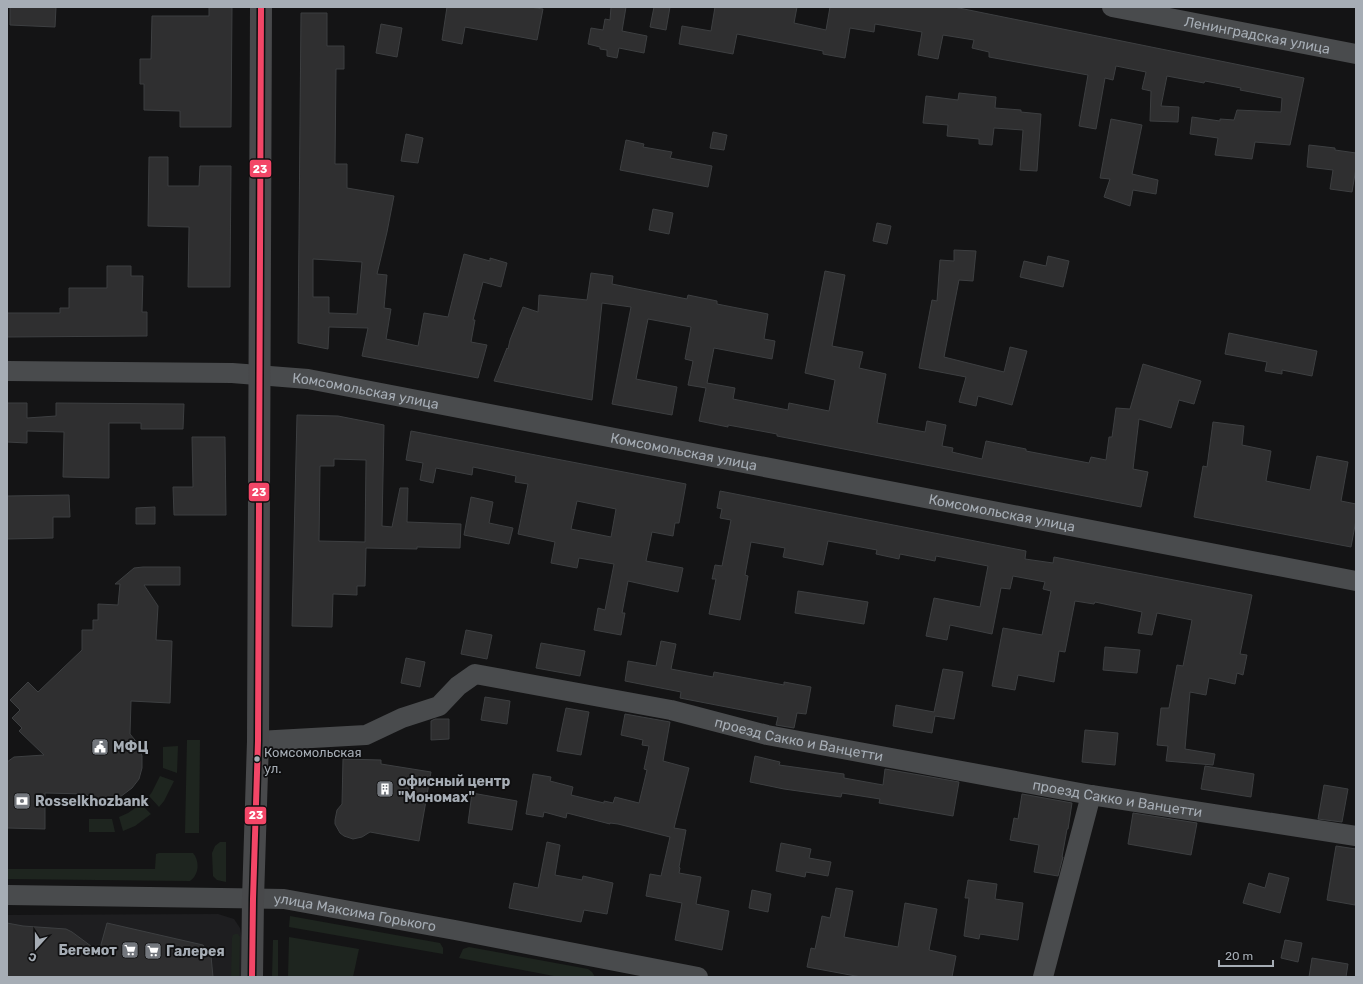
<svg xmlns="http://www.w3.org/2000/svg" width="1363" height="984" font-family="Rubik,sans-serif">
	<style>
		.built { fill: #1e1e20 }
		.green { fill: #1e251f }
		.building { fill: #2f2f30; stroke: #3d3f41; fill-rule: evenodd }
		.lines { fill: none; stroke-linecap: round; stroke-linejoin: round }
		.minor { stroke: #494b4d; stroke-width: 20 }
		.secondary { stroke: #48494b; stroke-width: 22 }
		.bus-1-casing { stroke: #0f0f10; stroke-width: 9 }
		.bus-1 { stroke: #f34667; stroke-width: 6 }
		.bus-dot { fill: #a6adb5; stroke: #0f0f10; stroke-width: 1.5 }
		.labels { text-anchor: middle; stroke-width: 3.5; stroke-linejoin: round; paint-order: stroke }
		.bus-label { font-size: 13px; fill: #a6adb5; stroke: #0f0f10; text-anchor: start }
		.street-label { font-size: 14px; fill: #a6adb5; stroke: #0f0f10 }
		.poi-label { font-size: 14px; font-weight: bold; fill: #a6adb5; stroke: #0f0f10; text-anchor: start }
		.line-badge { stroke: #0f0f10; stroke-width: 1.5 }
		.badge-label { font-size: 11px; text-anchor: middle; font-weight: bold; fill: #fff }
	</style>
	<rect width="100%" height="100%" fill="#141415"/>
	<path class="built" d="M218 914 234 919 240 928 242 938 241 977H7V915Z"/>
	<path class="green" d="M187 740H200L199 833H185Z
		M178 746 177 773 163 768V747Z
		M160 776 174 781 164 801 159 807 149 796 152 792Z
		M141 804 151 814 135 826 123 831 119 817 128 813Z
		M89 819H112L115 832H89Z
		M220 842H226V882L217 880 213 876 212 853 215 846Z
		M159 853H193C200 861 199 875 190 881L7 879V869H155L156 854Z
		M290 916 440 943 443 948V954L289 927Z
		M235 934H238L240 937 239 977H231L232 938 233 935Z
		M289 937 359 949 353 977H288Z
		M273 940H278V977H272Z
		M469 947 588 969 592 972 595 977H559L459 958 463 949Z"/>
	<path class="building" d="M10 7H56L55 27 10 25Z
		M209 7H232L231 127H180V111L144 110V84H140V59H151L152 16H209Z
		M447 7H530L543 9 537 40 465 27 462 44 442 40Z
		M611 7H626L622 31 647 36 644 53 619 48 617 58 607 56V50L600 49V47L588 44 591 28 603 30 605 19 610 20Z
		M654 7H670L666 30 650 27Z
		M715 7H797L794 23 826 30 830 7H954L1304 78 1290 145 1255 142 1252 159 1215 155 1218 138 1190 134 1192 117 1220 121V119L1234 120 1237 110 1281 112 1282 98 1240 90 1241 88 1205 81 1204 83 1167 76 1161 106 1179 107 1178 122 1150 121 1151 91 1142 89 1146 72 1116 66 1113 80 1105 78 1096 129 1079 126 1088 75 989 57V52L972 48 974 40 943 35 938 59 918 55 922 32 875 24 874 32 850 28 845 58 823 54V51L737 34 733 54 679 44 682 26 711 31Z
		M301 13H327V46H344V69H336L335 164H347V188L394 196 387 232 377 274 387 275 384 308 391 309 386 339 418 346 424 313 448 317 464 254 490 261V258L507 263 501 287 483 282 473 320H475L471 342 487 345 478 378 362 356 368 328 329 327 328 349 298 343ZM313 259 362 262 357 314 329 313V297H313Z
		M381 24 402 28 397 57 376 53Z
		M959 93 996 97 995 108 1021 110V112L1041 114 1037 171 1020 170 1023 130 994 128 992 145 979 144V139L947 136 948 125 923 123 926 96 958 100Z
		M1111 119 1142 125 1132 174 1158 180 1156 194 1133 190 1130 206 1104 197 1110 179 1100 178Z
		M713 132 727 135 724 150 710 148Z
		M406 134 423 138 418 163 401 161Z
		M626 140 644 144 643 147 672 152 670 158 712 166 708 187 620 170Z
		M1309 145 1335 148V150L1356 153V168L1352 192 1330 189 1333 170 1307 167Z
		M149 157H168V186H199L200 166H231L230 287H188L189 227 148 226Z
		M653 209 673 213 669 234 649 230Z
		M877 223 891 226 887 244 873 241Z
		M954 250 976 251 973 281 959 280 944 357 1004 372 1010 347 1027 351 1012 405 978 396 976 406 959 402 966 377 919 368 932 300 937 301 940 260 954 261Z
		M1048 256 1069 261 1063 287 1020 277 1024 261 1046 266Z
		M107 266H131V276H143L142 312H147V336L7 337V313H60V308H69V288H107Z
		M825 271 845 275 832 346 863 352 859 368 886 374 877 423 925 432 927 421 946 425 942 446 953 448 952 452 982 459 986 441 1026 449V451L1089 463 1091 457 1106 460 1109 437H1112L1116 408 1130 409 1143 364 1201 381 1194 404 1179 400 1171 428 1139 419 1133 469 1148 472 1141 507 777 436V434L728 425V427L699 421 706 388 688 385 693 361 685 359 691 327 648 319 636 379 677 387 672 415 612 404 631 307 602 303 592 400 494 381 507 348 508 349 510 340 523 307 538 312 539 295 587 300 591 273 613 276 612 284 687 299 688 295 717 301V304L768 314 764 339 775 341 772 359 714 348 707 383 735 388 733 399 788 410 789 403 829 411 835 380 805 373Z
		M1229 333 1317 351 1312 376 1282 370V374L1265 371 1267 362 1225 354Z
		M7 403H27V418L56 416V403L184 404 183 429H141V423H109V478L63 477 64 432 27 431V443L7 442Z
		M297 415 338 416 384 425 382 526 392 527 400 488H408L407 522 461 524 460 548 417 547V549L366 548 365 586H357V595L333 594 332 627 292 626ZM334 459 366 460 365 542 319 541 320 466H334Z
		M1213 422 1244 426 1242 445 1271 451 1266 481 1310 490 1317 456 1348 462 1341 501 1356 504V520L1351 547 1194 517 1203 466 1207 467Z
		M411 431 686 484 679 523H675L673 536 652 532 646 561 683 568 678 592 628 581 622 613H625L621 635 594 630 598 608 605 610 614 564 579 558 577 568 551 563 555 542 518 534 528 484 515 482 516 476 473 467 472 475 436 468 433 483 420 480 423 463 406 460ZM577 501 616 509 611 537 571 529Z
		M192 437H225L226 515H174L173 487H193Z
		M720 491 1026 551 1025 559 1053 563 1054 557 1252 595 1240 654 1247 655 1243 675 1237 673 1235 684 1209 678 1206 695 1190 692 1185 749 1215 754 1213 765 1166 761 1168 746 1157 745 1161 708H1169L1177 665 1183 666 1192 620 1157 613 1152 635 1138 633 1142 612 1095 602 1094 604 1075 601 1065 652 1059 651 1054 682 1018 675 1015 690 992 686 1003 628 1042 635 1051 591 1043 589 1045 582 1013 576 1010 589 1001 588 992 634 950 625 947 640 926 636 934 598 980 607 988 566 936 556 935 561 900 554 899 559 876 554 877 550 828 541 823 565 783 557 785 548 751 542 745 575 748 576 740 620 709 614 716 579H712L715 565 722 566 731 520 720 518 722 509 717 508Z
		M69 495 70 517H53V538L7 539V496Z
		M471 497 493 502 489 523 513 528 509 544 464 535Z
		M155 507V524H136V508Z
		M143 567H180V585H144L158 606 156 640 172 641 170 703 131 701 130 734 139 745 142 756V768L139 779 132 788 120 797 105 800 90 797 85 794 45 793V829L7 828V762L14 757 44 755 19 731 22 728 12 718 20 710 10 700 28 682 38 692 82 650V630H93V620H98V604L118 605 120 584H115L134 568Z
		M798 591 868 602 864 624 795 613Z
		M466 630 492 635 487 659 461 654Z
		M661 641 676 644 671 669 713 677 714 672 784 685V682L811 687 806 714 797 713 794 728 776 725 778 717 680 698 681 692 625 681 628 661 656 666Z
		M541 643 585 651 580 676 536 668Z
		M1105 647 1140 650 1137 673 1103 670Z
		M406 658 425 662 420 687 401 683Z
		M943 669 963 672 954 719 935 716 932 733 893 726 896 705 934 712Z
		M485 697 510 701 507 724 481 720Z
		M566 708 589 712 581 755 557 751Z
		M625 714 670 722 663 761 689 768 674 828 686 830 679 867 680 868 679 873 701 877 696 904 729 911 722 950 675 940 682 903 646 896 650 874 661 876 670 837 618 824 610 823V824L567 813 566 818 544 812 543 817 526 814 533 774 551 777 550 781 573 787 571 795 604 803V801L613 803 615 797 639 803 647 770 644 769 649 746 642 745 643 740 621 735Z
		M435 719H449V739L431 740V721Z
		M1085 730 1118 733 1115 765 1082 762Z
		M755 756 780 762 779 765 844 774V778L883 785 885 769 959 782 953 816 879 803 880 799 842 793 841 797 784 789 750 782Z
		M343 759 381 760V764L431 772 419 841 370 832 362 837 353 839 344 836 340 833 335 824V820L337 810 342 804Z
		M1205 766 1254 774 1251 797 1201 789Z
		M1324 785 1348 789 1342 822 1318 819Z
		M472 793 517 801 512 830 468 823Z
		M1022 794 1072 803 1068 829H1067L1062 857H1063L1058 876 1034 872 1039 845 1010 840 1014 818 1018 819Z
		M1133 813 1197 823 1191 855 1128 844Z
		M547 842 560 845 555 875 582 880 583 876 613 883 607 914 584 910 581 922 509 908 514 883 538 888Z
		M781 843 811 849 809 858 831 862 828 876 806 872 805 877 776 871Z
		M1336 846 1356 849V896L1355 905 1327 900Z
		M1269 873 1289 878 1280 913 1243 903 1249 883 1265 888Z
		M968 880 997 884 995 899 1023 903 1018 940 980 934 979 939 964 936 969 898H965Z
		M836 888 853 891 844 937 898 947 905 903 937 909 929 950 956 956 952 977H861L807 967 811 948 815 949 822 916 830 918Z
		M752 890 771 894 768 912 749 908Z
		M7 923 23 926 66 929 72 932 99 952 107 923 203 945 211 956 213 977H7Z
		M1285 940 1302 943 1298 962 1281 958Z
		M1312 958 1348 964 1346 977H1309Z"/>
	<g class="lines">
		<g class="minor">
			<path id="s1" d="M1112 7 1356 54"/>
			<path id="s2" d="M7 371 232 373 308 379 1356 581"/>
			<path id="s3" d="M258 741 366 735 402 718 439 706 458 686 475 674 671 710 767 735 1091 795 1356 836"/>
			<path id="s4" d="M7 895 284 899 455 930 698 977"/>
			<path d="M1043 977 1091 795"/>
		</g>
		<path class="secondary" d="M252 977 253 899 258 741 261 7"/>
		<defs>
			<path id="bus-1" d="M252 977 253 899 258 741 261 7"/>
		</defs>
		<use href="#bus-1" class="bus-1-casing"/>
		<use href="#bus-1" class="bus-1"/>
	</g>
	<defs>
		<symbol id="civic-square" viewBox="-11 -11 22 22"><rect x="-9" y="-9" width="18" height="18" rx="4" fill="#73777d" stroke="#0f0f10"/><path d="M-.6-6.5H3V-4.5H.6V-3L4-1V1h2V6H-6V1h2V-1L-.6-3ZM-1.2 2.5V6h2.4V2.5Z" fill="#fff"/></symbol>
		<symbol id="building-square" viewBox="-11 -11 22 22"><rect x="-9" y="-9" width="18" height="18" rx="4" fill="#73777d" stroke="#0f0f10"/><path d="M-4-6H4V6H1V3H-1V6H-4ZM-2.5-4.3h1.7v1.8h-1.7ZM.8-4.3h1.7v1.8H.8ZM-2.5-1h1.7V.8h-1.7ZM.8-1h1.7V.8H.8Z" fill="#fff"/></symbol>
		<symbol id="bank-square" viewBox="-11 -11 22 22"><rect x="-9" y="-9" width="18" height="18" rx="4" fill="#73777d" stroke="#0f0f10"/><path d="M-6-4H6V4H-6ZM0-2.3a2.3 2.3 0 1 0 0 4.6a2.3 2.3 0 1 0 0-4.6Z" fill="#fff"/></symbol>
		<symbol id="supermarket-square" viewBox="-11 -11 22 22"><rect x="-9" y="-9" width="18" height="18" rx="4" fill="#73777d" stroke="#0f0f10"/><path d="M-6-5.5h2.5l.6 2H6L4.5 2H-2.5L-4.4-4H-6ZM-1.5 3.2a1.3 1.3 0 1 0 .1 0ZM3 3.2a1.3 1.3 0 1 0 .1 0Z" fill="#fff"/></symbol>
	</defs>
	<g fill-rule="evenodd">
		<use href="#civic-square" x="90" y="737" width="20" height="20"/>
		<use href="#building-square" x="375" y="779" width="20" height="20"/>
		<use href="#bank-square" x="12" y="791" width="20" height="20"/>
		<use href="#supermarket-square" x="120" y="940" width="20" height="20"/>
		<use href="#supermarket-square" x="143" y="941" width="20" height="20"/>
	</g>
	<circle class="bus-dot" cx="257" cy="759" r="3.5"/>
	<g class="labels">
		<g class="bus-label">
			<text x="264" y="757">Комсомольская<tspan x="264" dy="16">ул.</tspan></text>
		</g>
		<g class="street-label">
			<text dy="5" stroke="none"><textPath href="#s1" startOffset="148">Ленинградская улица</textPath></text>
			<text dy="5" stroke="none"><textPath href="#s2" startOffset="360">Комсомольская улица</textPath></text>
			<text dy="5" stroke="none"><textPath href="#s2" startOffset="684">Комсомольская улица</textPath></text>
			<text dy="5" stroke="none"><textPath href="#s2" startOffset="1008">Комсомольская улица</textPath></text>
			<text dy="5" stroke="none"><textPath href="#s3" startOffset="566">проезд Сакко и Ванцетти</textPath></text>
			<text dy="5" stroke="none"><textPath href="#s3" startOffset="890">проезд Сакко и Ванцетти</textPath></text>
			<text dy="5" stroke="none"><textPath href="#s4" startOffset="349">улица Максима Горького</textPath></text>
		</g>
		<g class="poi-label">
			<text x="113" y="752">МФЦ</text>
			<text x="398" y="786">офисный центр<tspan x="398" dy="16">"Мономах"</tspan></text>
			<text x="35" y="806">Rosselkhozbank</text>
			<text x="117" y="955" text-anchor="end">Бегемот</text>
			<text x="166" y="956">Галерея</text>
		</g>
	</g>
	<g class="line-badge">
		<rect x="249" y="159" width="23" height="19" rx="4" fill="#f34667"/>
		<rect x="248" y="482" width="22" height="20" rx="4" fill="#f34667"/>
		<rect x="244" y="806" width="23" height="19" rx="4" fill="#f34667"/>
	</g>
	<g class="badge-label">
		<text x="260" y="173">23</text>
		<text x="259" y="496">23</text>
		<text x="256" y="819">23</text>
	</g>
	<rect width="1363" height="984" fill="none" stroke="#a6adb5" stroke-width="16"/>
	<g transform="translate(36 948) rotate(201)" stroke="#0f0f10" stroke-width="3" paint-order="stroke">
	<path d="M0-3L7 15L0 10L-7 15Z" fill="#a6adb5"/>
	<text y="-6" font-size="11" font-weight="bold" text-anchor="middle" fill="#a6adb5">С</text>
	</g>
	<path d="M1219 960v6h54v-6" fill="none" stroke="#a6adb5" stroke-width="2"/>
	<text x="1225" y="960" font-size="12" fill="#a6adb5" stroke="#0f0f10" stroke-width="3" paint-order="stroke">20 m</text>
</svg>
